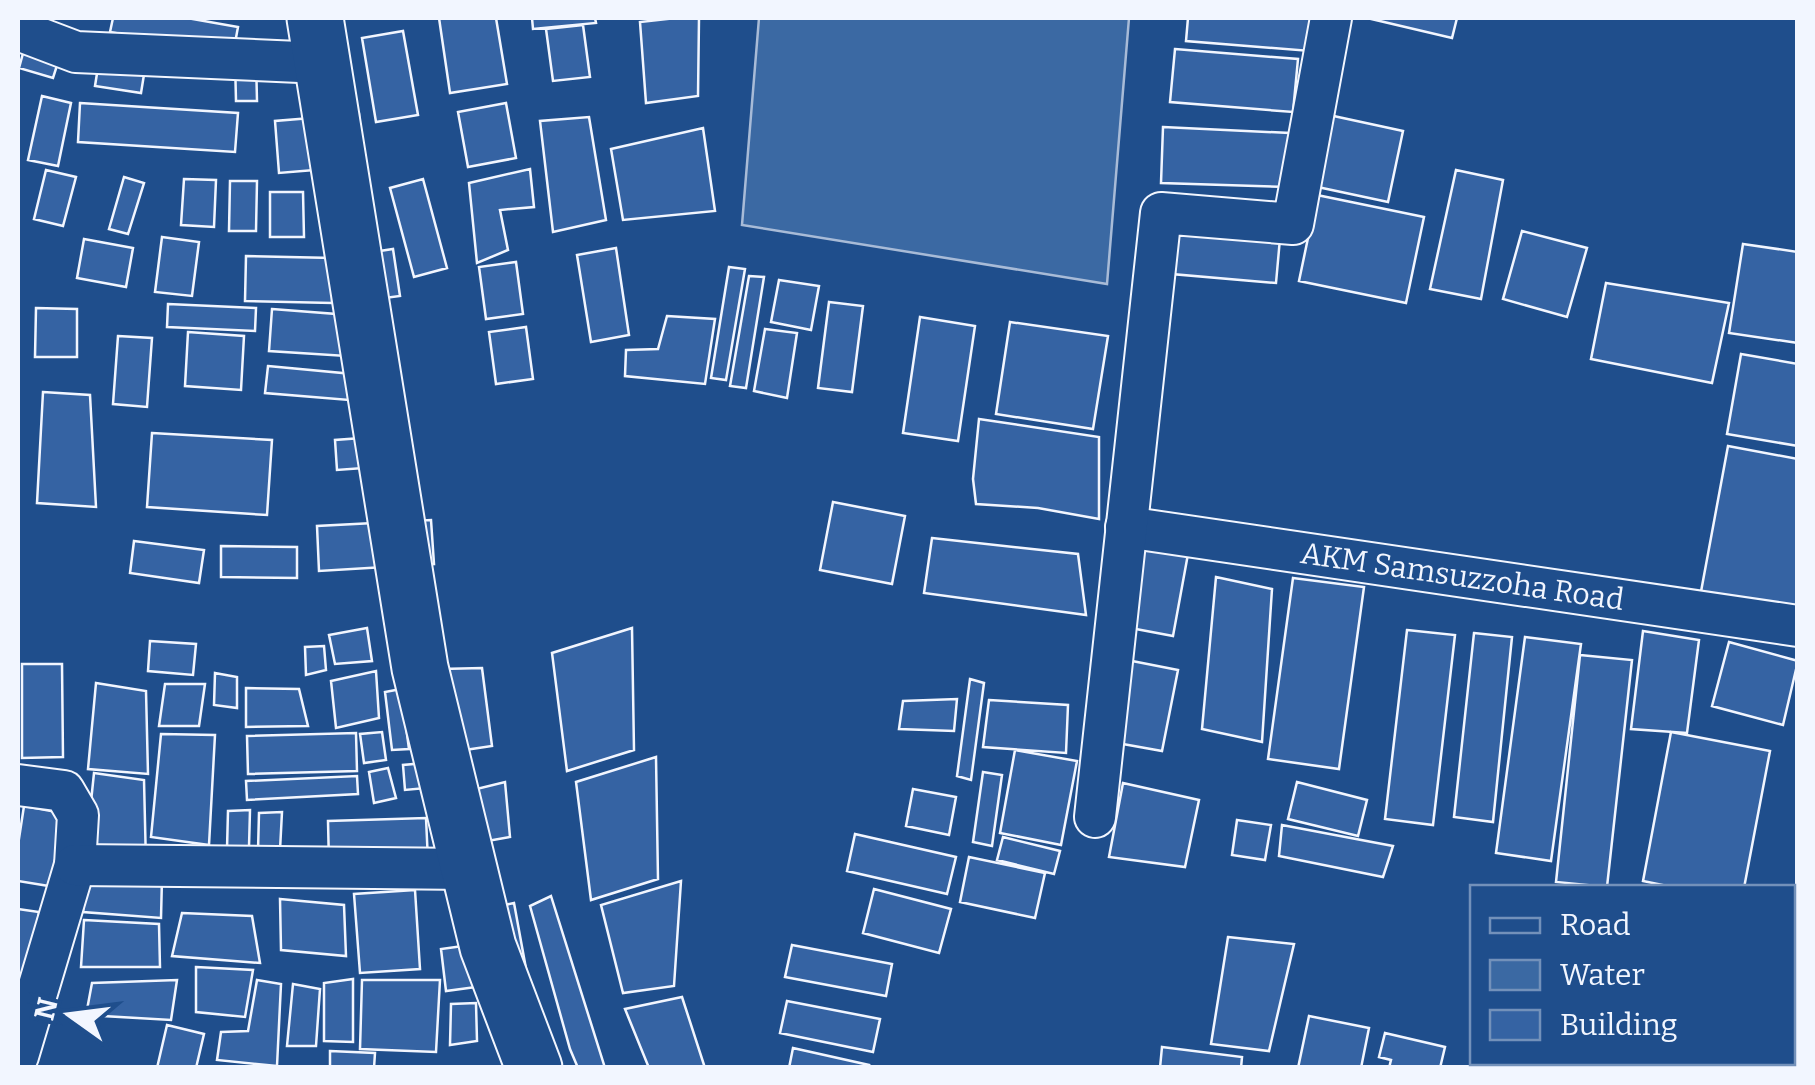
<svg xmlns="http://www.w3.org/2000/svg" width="1815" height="1085" font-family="Bitter,serif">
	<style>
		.water { fill: #3b69a3; stroke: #a8bbd7; stroke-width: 2.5 }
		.building { fill: #3563a3; stroke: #f2f6ff; stroke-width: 2.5 }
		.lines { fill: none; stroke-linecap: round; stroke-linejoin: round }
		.street-casing { stroke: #f2f6ff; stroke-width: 44 }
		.primary-casing { stroke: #f2f6ff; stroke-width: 59 }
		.street { stroke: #1f4e8c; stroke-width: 40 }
		.primary { stroke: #1f4e8c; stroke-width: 55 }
		.labels { text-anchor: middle; stroke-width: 8; stroke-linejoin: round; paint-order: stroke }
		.street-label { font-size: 30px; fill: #f2f6ff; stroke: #1f4e8c }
	</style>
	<rect width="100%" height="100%" fill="#1f4e8c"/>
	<path class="water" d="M759 18H1129L1107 284 742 225Z"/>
	<path class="building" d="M113 18H187L238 27 233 54 110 32Z
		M439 18H496L507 84 450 93Z
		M532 18H595L596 23 533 29Z
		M676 18H699L698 96 646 103 640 22Z
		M1188 18H1312L1310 51 1186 41Z
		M1367 18H1457L1452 38Z
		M583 25 590 77 553 81 546 29Z
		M403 31 418 115 376 122 362 38Z
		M102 42 148 50 141 93 95 86Z
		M25 46 60 56 53 78 19 68Z
		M1175 49 1298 59 1293 112 1170 102Z
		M256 59 257 101H236L235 60Z
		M42 96 71 103 58 166 28 160Z
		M80 103 238 113 235 152 78 142Z
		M506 103 516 158 468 167 458 112Z
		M359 114 362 166 279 173 275 121Z
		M1329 115 1403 131 1388 202 1313 186Z
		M589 117 606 220 553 232 540 121Z
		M1163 127 1290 133 1287 187 1161 183Z
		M703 128 715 211 623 220 611 149Z
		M530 169 534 207 500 210 508 250 477 263 469 183Z
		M46 170 76 177 63 226 34 219Z
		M1456 170 1503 180 1481 299 1430 289Z
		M124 177 144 183 128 234 109 229Z
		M184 179 216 180 214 227 181 225Z
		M423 179 447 268 414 277 390 188Z
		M230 181H257L256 231H229Z
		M270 192H303L304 237H270Z
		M1317 195 1424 217 1406 303 1299 281Z
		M1179 196 1283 205 1276 283 1172 274Z
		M1522 231 1587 248 1567 317 1503 299Z
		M162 237 199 242 192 296 155 292Z
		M84 239 133 248 126 287 77 278Z
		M1743 244 1798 252V343L1729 333Z
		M616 248 629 335 591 342 577 255Z
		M393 249 400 296 354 302 347 256Z
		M246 256 333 258 332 303 245 301Z
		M516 262 523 314 486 319 479 267Z
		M729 267 745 269 726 380 711 378Z
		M749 276 764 277 746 388 730 386Z
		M779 280 819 286 811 330 771 322Z
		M1606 283 1729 303 1712 383 1591 359Z
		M829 302 863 306 852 392 818 388Z
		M168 304 256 308 255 331 167 327Z
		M36 308 77 309V357H35Z
		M272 309 349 315 346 356 269 351Z
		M667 316 715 319 705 384 625 376 626 350 658 349Z
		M920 317 975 326 958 441 903 433Z
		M1010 322 1108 336 1093 429 996 414Z
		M526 327 533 379 496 384 489 332Z
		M765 329 797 333 787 398 754 391Z
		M188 332 244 336 241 390 185 386Z
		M118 336 152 338 147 407 113 404Z
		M1741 354 1798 364V446L1727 434Z
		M268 366 363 375 361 401 265 393Z
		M43 392 90 395 96 507 37 503Z
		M979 419 1099 437V519L1038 508 976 504 973 479Z
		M152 433 272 440 267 515 147 507Z
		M402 435 404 465 337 470 335 440Z
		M1728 446 1798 459V614L1700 597Z
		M833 502 905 516 892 584 820 570Z
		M431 520 434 564 319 571 317 526Z
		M932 538 1078 554 1086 615 924 593Z
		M134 541 204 550 199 583 130 573Z
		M1135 545 1188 554 1173 636 1120 626Z
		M221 546 297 547V578L221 577Z
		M1216 577 1272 589 1262 742 1202 729Z
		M1293 578 1364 587 1339 769 1268 759Z
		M367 628 372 661 335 664 329 635Z
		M632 628 634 750 567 771 552 653Z
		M1407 630 1455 635 1433 825 1385 819Z
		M1643 631 1699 640 1687 733 1631 729Z
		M1474 633 1512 637 1493 822 1454 817Z
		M1525 637 1581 644 1551 861 1496 853Z
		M150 641 196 644 193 675 148 671Z
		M1729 642 1798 661 1783 725 1712 706Z
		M324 646 326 670 306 675 305 647Z
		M1580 655 1632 660 1607 887 1556 882Z
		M1122 659 1178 670 1162 751 1106 741Z
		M22 664H62L63 757 22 758Z
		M482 668 492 746 458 751 441 669Z
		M376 671 379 718 336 728 331 681Z
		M215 673 237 677V708L214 705Z
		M970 679 984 683 971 780 957 776Z
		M96 683 146 691 148 774 88 769Z
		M165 684H205L199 726H159Z
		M246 688 299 689 308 726 246 727Z
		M401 689 409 749 392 750 385 692Z
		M957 699 954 731 899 729 903 701Z
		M989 700 1068 705 1066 753 983 747Z
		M382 732 386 760 364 763 360 734Z
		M1671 732 1770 751 1744 888H1677L1643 881Z
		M356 733 357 771 248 774 247 736Z
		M161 734 215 735 209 845 151 837Z
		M1015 750 1077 761 1061 845 1000 833Z
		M656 757 658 879 591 900 576 782Z
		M458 760V785L405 790 403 765Z
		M388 768 396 798 374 803 369 772Z
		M983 772 1002 775 992 846 973 842Z
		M94 773 144 780 146 864 85 859Z
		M357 776 358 794 247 800 246 781Z
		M505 782 510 837 448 848V796Z
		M1297 782 1367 800 1358 836 1288 819Z
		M1123 783 1199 800 1185 867 1109 857Z
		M913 789 956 797 949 835 906 826Z
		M24 806 73 815 61 888 18 881V845Z
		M250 810 249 847 227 849 228 811Z
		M282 812 280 850 258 851 259 813Z
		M426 818 428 861 329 864 328 821Z
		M1237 820 1271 825 1265 860 1232 855Z
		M1282 825 1393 846 1383 877 1279 856Z
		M855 834 956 857 947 894 847 871Z
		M1003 837 1060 851 1054 874 997 860Z
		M969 857 1045 873 1035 918 960 902Z
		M87 872 162 878 161 918 83 912Z
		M681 881 674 986 623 993 601 905Z
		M874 889 951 909 939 953 863 933Z
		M415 890 420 969 360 973 354 894Z
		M551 896 605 1068H578L570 1049 530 906Z
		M280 899 344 905 346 956 281 950Z
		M514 903 529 985 491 908Z
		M18 909 39 912 28 987 18 986Z
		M182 913 252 916 260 963 172 956Z
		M84 920 159 924 160 967H81Z
		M1228 937 1294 944 1269 1051 1211 1044Z
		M485 943 491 985 446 991 441 949Z
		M792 945 892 964 886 996 785 977Z
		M196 967 253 970 245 1017 196 1012Z
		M1792 969 1798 971V1015L1792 1032Z
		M353 979V1042L324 1041V983Z
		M177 980 171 1020 86 1015 92 983Z
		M257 980 281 984 277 1066 217 1060 221 1032 248 1031Z
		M362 980H440L436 1052 360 1049Z
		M293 984 320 989 316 1046H287Z
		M682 997 705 1068H649L625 1009Z
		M787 1001 880 1019 873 1052 780 1033Z
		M476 1003 477 1041 450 1045 451 1004Z
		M1309 1016 1369 1028 1361 1068H1298Z
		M167 1025 204 1034 196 1068H157Z
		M1385 1033 1445 1047 1440 1068H1389L1391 1060 1379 1057Z
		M1162 1047 1242 1057 1241 1068H1160Z
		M793 1048 869 1065 868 1068H789Z
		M330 1051 375 1053 374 1068H330Z
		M1521 1062H1580L1579 1068H1520Z
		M1653 1062H1693L1710 1067 1652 1068Z"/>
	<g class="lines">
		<defs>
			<g id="street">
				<path d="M18 30 76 52 322 63"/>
				<path id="s1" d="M1126 527 1798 626"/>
				<path d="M18 785 64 791 78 815 75 865 18 1056"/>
				<path d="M1095 817 1161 213 1293 224 1331 18"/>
				<path d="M75 865 469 869"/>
			</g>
			<path id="primary" d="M315 18 420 668 488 947 534 1068"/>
		</defs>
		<use href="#street" class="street-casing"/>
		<use href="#primary" class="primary-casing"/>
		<use href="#street" class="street"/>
		<use href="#primary" class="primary"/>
	</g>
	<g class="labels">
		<g class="street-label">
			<text dy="10" stroke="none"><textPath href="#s1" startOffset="340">AKM Samsuzzoha Road</textPath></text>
		</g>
	</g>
	<rect width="1815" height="1085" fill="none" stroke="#f2f6ff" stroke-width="40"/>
	<rect x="1470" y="885" width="325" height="180" fill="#1f4e8c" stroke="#7391ba" stroke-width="2.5"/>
	<rect x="1490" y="918" width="50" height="15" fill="#1f4e8c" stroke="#7391ba" stroke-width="2.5"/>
	<text x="1560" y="935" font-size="30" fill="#f2f6ff">Road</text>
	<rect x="1490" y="960" width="50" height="30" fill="#3b69a3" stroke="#7391ba" stroke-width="2.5"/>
	<text x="1560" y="985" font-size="30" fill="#f2f6ff">Water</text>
	<rect x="1490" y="1010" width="50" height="30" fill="#3563a3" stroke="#7391ba" stroke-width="2.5"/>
	<text x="1560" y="1035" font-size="30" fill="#f2f6ff">Building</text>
	<g transform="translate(70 1015) rotate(284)" stroke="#1f4e8c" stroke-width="8" paint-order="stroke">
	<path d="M0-8L18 38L0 25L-18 38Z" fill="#f2f6ff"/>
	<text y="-15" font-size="28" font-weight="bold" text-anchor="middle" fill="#f2f6ff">N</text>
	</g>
</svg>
